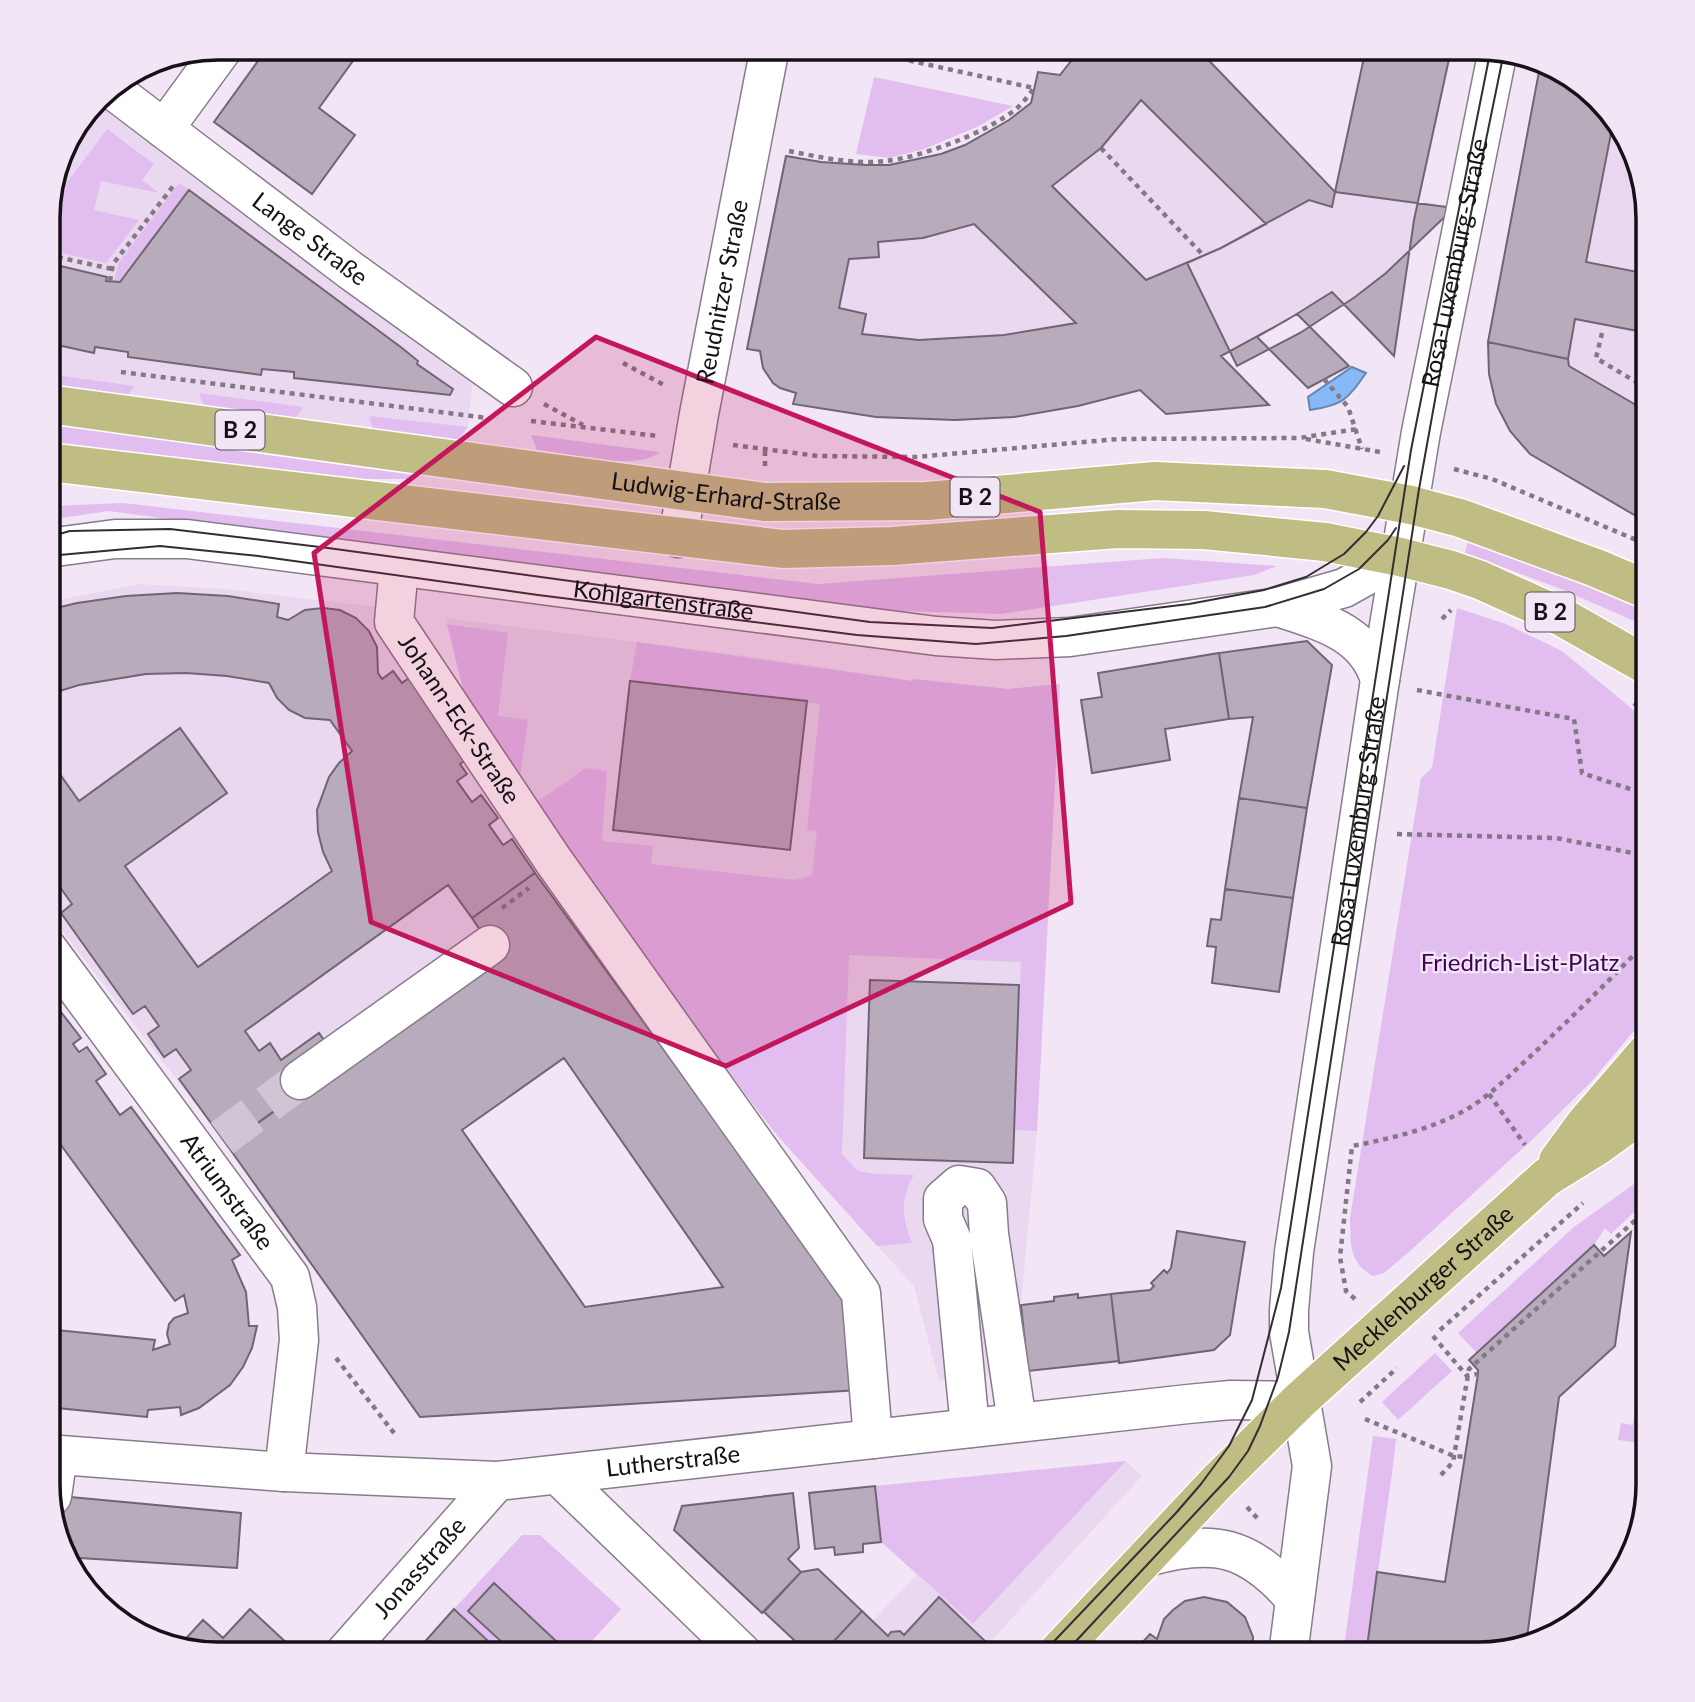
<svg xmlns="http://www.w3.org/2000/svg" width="1695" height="1702" font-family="Lato,sans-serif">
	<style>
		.built { fill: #e9d8f0 }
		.green { fill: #e2bdf0 }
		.water { fill: #86b9f6; stroke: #6487b3; stroke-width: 2 }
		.building { fill: #b7abbc; stroke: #6f6573; stroke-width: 2; fill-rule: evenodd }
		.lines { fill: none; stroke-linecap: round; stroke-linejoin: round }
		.minor-tunnel { stroke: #d1c5d5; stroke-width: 38; stroke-dasharray: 38 19; stroke-linecap: butt }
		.minor-casing { stroke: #877c8b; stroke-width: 41 }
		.major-casing { stroke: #fff; stroke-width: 41 }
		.path { stroke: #827985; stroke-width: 4.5; stroke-dasharray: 5 5; stroke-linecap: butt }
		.minor { stroke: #fff; stroke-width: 38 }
		.major { stroke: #bfbd83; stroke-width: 38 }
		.tram { stroke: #332d34; stroke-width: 2 }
		.marked { fill: #c2185b; fill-opacity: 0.2; stroke: #c2185b; stroke-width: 5; stroke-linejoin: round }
		.labels { text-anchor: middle; stroke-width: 5; stroke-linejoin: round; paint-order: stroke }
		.shield { fill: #f2e5f6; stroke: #58515a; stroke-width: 2 }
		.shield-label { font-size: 23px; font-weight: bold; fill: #161117 }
		.street-label { font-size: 24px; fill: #161117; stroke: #f2e5f6 }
		.park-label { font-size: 24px; fill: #410253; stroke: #f2e5f6 }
		.rim { fill: none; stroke: #161117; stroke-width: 3.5 }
	</style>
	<rect width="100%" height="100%" fill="#f2e5f6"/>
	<path class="built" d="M1082 47 1197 48 1335 192 1366 48H1394L1449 59 1414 220 1394 356 1331 292 1222 356 1269 405 1166 414 1140 390 1078 406 1014 417 955 420 876 417 793 404 796 393 780 388 773 383 763 368 759 351 747 349 821 162 889 165 941 154 965 145 1009 120 1031 103 1038 72 1060 75Z
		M1541 61 1553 65 1605 105 1635 152 1648 217V523L1530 454 1510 431 1496 404 1489 374 1488 342Z
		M95 102 473 380 468 427 458 440 48 388V206L65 142Z
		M139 584 224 589 395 609 564 853 472 918 496 954 227 1145 47 911 48 602Z
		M446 618 761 658 913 681V679L1008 689 1060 684 1037 1131 1021 1305 1028 1371 939 1381 914 1286 776 1134 638 955 463 689Z
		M1126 1461 1142 1476 991 1641 1004 1655H841L917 1574 973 1624Z"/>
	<path class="green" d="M189 53C176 71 157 78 135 71L152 60Z
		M874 77 1013 106 977 127 924 149 890 158 856 154Z
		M107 129 154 164 142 180 159 193 101 181 94 210 139 220 106 263 48 250V208Z
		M179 183 189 190 120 282 114 281 119 262Z
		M48 374 134 386 127 398 48 388Z
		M199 393 303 407 294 420 205 408Z
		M369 416 468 427 458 440 373 430Z
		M48 422 416 469V479H339L48 444Z
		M531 435 659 452H660C635 472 568 454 537 450Z
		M123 503 818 584 1164 558 1277 566 1254 575 1001 614 837 609 109 511 48 520V507L51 506Z
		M1468 541 1594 585 1648 609V627L1561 589 1465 553Z
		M1457 608 1506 624 1562 651 1648 722V1014L1591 1082 1533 1139 1410 1251 1384 1273 1373 1276C1348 1262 1351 1243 1350 1218L1421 778 1432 768Z
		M447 624 508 633 498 716 528 720 520 777 463 689Z
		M637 642 913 681V679L1008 689 1060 684 1037 1131 1014 1130 1021 962 849 955 842 1154 858 1171 875 1174 914 1175C900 1197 902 1219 912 1243L877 1246 776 1134 638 955 537 802 586 768 607 771 602 841 653 846 651 864 794 880 812 876 817 831 807 830 820 704 630 681Z
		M1648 1174V1185L1640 1194 1635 1211 1611 1234 1605 1228 1594 1245 1477 1353 1458 1333 1574 1227Z
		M1435 1353 1452 1371 1398 1420 1382 1402Z
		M1635 1408 1648 1410V1462L1639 1460 1641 1443 1618 1440 1621 1423 1633 1425Z
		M1373 1436 1396 1439 1393 1466 1366 1655H1343Z
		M1126 1461 973 1624 881 1542 875 1486Z
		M522 1535H540L621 1609 579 1655H504L455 1608Z"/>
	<path class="water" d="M1352 367 1366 373C1347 400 1343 405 1310 410L1308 397Z"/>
	<path class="building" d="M268 47H363L319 108 355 135 312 194 214 122Z
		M1082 47 1197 48 1335 192 1366 48H1394L1449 59 1414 220 1394 356 1332 292 1287 320 1221 356 1269 405 1166 414 1140 390 1078 406 1014 417 955 420 876 417 793 404 796 393 780 388 773 383 763 368 760 351 747 349 786 156 821 162 866 165H889L941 154 965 145 1009 120 1031 103 1038 72 1060 75ZM1141 100 1266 224 1221 248 1146 280 1052 186 1101 148ZM974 224 1076 323 1004 335 919 340 862 334 866 314 839 308 849 259 879 257 878 242 923 238Z
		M1394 48H1451L1449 59Z
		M1541 61 1553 65 1605 105 1614 118 1586 262 1648 274V333L1575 319 1568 359 1488 342Z
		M189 190 402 348 418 361 417 364 453 389 450 395 294 378V372L262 369 261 375 128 357V352L95 347 94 353 48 343V263L107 277 106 281 120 282Z
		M1335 192 1454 208 1386 273 1355 297 1300 333 1237 366 1187 263 1221 248 1309 200 1332 207Z
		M1297 314 1349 366 1308 388 1257 337Z
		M1488 342 1568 359 1569 366 1648 412V523L1530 454 1510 431 1496 404 1489 374Z
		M177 593 228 596 279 604 277 617 288 620 305 610 323 608 340 610 356 618 369 631 377 647 378 673 382 679 393 671 402 683 413 675 467 759 460 764 467 774 457 781 472 802 481 795 498 818 489 825 503 845 512 839 535 873 472 918 448 885 245 1031 259 1051 270 1043 281 1060 319 1033 334 1055 306 1088 227 1145 179 1079 191 1070 176 1049 164 1057 148 1034 159 1026 145 1006 133 1014 61 913 72 904 57 883 47 889V756L79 801 180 728 227 793 125 866 198 967 332 871 323 852 318 832 317 810 329 777 339 763 352 751 330 720 305 718 289 710 277 698 269 683 227 676 186 673 146 674 79 685 47 695 48 610 77 603 126 596Z
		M1307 641 1332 665 1307 808 1239 798 1253 717 1229 719 1219 653Z
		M1219 653 1229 719 1165 729 1170 760 1092 773 1081 700 1102 697 1098 673Z
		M630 681 807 701 790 850 613 830Z
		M1239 798 1307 808 1293 898 1225 889Z
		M535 873 853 1309 859 1390 420 1417 227 1145 496 954 472 918ZM564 1058 723 1287 585 1307 462 1130Z
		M1225 889 1293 898 1279 992 1212 983 1216 947 1207 946 1211 919 1221 920Z
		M870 980 1019 985 1013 1163 864 1158Z
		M61 1012 81 1038 73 1044 79 1052 87 1047 106 1074 96 1081 120 1115 131 1107 240 1255 232 1260 246 1292 249 1326H257L252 1348 243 1367 230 1385 199 1408 181 1415 180 1407 148 1410 147 1417 47 1407V1329L155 1340 153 1350 170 1344 167 1334 169 1324 174 1318 188 1313 184 1295 175 1301 47 1126V1015L50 1019Z
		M1177 1231 1245 1242 1230 1335 1214 1350 1119 1363 1111 1294 1150 1290 1154 1286 1151 1283 1164 1270 1167 1273 1171 1268Z
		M1631 1232 1615 1346 1559 1397 1526 1645 1478 1655H1366L1377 1572 1445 1582 1478 1374V1370L1469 1360 1594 1245 1604 1256Z
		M1078 1294V1298L1111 1294 1119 1361 1028 1371 1021 1305 1054 1301V1297Z
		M875 1486 881 1542 863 1544V1552L835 1555 834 1547 815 1549 809 1493Z
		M793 1493 799 1548 788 1559 801 1572 762 1613 674 1530 682 1506Z
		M49 1495 241 1513 237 1568 64 1557 60 1550Z
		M818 1569 862 1611 821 1655H810L764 1612 801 1572Z
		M494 1583 571 1655H516L468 1611Z
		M939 1597 987 1643 976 1655H821L862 1611 888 1636 891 1632 900 1631 904 1635Z
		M1204 1597 1227 1602 1245 1617 1253 1637V1655H1131L1150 1634 1157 1639 1164 1619 1173 1610 1185 1601Z
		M250 1609 290 1646 281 1655H217L178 1647 203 1620 223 1638Z
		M454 1609 503 1655H413Z"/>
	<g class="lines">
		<path class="minor-tunnel" d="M222 1138 300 1080"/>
		<defs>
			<g id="minor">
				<path id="s1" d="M109 87 350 270 513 387"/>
				<path d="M164 129 224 47"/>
				<path id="s2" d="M678 538 699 414 770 47"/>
				<path id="s3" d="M48 548 115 539H187L936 636 996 640 1070 637 1278 607 1344 588 1400 557"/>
				<path id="s4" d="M399 567 394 622 553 860 861 1293 873 1439"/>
				<path d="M1278 607C1320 621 1366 632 1380 680"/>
				<path id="s5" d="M47 948 290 1277 297 1307 299 1340 284 1472"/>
				<path d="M300 1080 490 945"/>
				<path d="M970 1428 952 1240 943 1219V1199L959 1185 977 1188 987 1203 989 1234 1017 1422"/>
				<path id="s6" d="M47 1454 284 1472 497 1481 1188 1404 1231 1400 1299 1401"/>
				<path d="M558 1475 744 1655"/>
				<path d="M52 1496 58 1455"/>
				<path d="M1147 1557C1215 1538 1249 1546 1295 1599"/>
				<path id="s7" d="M343 1655 497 1481"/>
				<path id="s8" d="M1288 1655 1312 1466 1289 1332V1310L1294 1252 1380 680 1421 432 1498 50"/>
			</g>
			<g id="major">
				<path id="s9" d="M48 404 764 502 927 501 1155 481 1325 489 1411 505 1460 518 1596 568 1648 590"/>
				<path d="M48 462 783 549 892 546 1118 529 1204 530 1325 542 1400 557 1451 570 1480 580 1562 617 1648 666"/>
				<path d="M1558 1161 1585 1124 1648 1051"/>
				<path id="s10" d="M1055 1655 1218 1481 1299 1401 1547 1177 1597 1146 1648 1109"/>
			</g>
		</defs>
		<use href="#minor" class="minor-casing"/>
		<use href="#major" class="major-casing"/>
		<path class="path" d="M150 64 151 61
			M1101 148 1204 256
			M789 151C820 157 853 165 886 161 922 157 988 132 1016 109 1023 103 1029 95 1034 88L848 47
			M48 255 112 269
			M110 281 113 264 174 185
			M1602 333 1596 358 1648 389
			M623 363 666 386
			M121 372 488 418
			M1324 379 1348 407 1362 449
			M544 404 583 425
			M531 421 658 436
			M1306 439 1380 452
			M733 445 818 456 916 457 1118 439 1299 438 1357 429
			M765 466V449
			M1454 469 1492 479 1641 542
			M1442 619 1451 610
			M1417 690 1574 719 1582 773 1648 795
			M1634 703 1648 715
			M1397 834 1556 838 1648 856
			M502 908 529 888
			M1489 1094 1525 1145
			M1355 1299 1346 1291 1340 1257 1352 1146C1393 1138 1433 1129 1469 1108 1493 1093 1513 1072 1534 1053 1573 1016 1611 979 1648 940
			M1440 1330 1583 1203
			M1433 1336 1467 1376 1478 1374
			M336 1358 397 1437
			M1360 1402 1397 1368
			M1365 1419 1454 1456 1464 1457
			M1441 1475 1453 1462 1469 1369 1648 1209
			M1247 1507 1258 1519"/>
		<use href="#minor" class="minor"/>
		<use href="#major" class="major"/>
		<path class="tram" d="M48 537 70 531 170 529 328 548 870 622 992 628 1189 604 1264 590 1306 577 1344 554 1366 532 1378 516 1404 466
			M48 556 160 546 258 556 538 595 857 635 976 644 1066 636 1265 607 1324 589 1359 569 1388 540 1396 528
			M1041 1655 1176 1513 1201 1484 1229 1446 1252 1400 1281 1288 1411 450 1491 48
			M1063 1655 1229 1477 1248 1451 1260 1426 1278 1377 1289 1332 1419 489 1451 311 1504 52"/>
	</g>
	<path class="marked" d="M596 337 1040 512 1071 903 726 1066 371 922 314 553Z"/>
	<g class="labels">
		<g class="shield">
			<rect x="215.5" y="410.5" width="49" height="39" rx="5"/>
			<rect x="950.5" y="477.5" width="49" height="39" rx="5"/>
			<rect x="1525.5" y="592.5" width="49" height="39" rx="5"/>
		</g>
		<g class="shield-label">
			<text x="240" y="438">B 2</text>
			<text x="975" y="505">B 2</text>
			<text x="1550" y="620">B 2</text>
		</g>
		<g class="street-label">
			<text dy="8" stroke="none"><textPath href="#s1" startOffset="252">Lange Straße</textPath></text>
			<text dy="8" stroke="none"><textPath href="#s8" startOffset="1409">Rosa-Luxemburg-Straße</textPath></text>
			<text dy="8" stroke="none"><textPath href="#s2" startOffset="250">Reudnitzer Straße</textPath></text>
			<text dy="8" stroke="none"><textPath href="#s9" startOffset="684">Ludwig-Erhard-Straße</textPath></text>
			<text dy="8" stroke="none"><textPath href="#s3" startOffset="620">Kohlgartenstraße</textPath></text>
			<text dy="8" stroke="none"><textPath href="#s4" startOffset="172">Johann-Eck-Straße</textPath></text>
			<text dy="8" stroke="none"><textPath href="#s8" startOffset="842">Rosa-Luxemburg-Straße</textPath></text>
			<text dy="8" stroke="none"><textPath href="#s5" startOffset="303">Atriumstraße</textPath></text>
			<text dy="8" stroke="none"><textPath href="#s10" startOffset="520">Mecklenburger Straße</textPath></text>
			<text dy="8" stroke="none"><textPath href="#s6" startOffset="628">Lutherstraße</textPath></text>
			<text dy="8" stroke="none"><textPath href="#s7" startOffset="116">Jonasstraße</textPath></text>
		</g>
		<g class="park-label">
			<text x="1520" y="971">Friedrich-List-Platz</text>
		</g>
	</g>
	<path d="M0 0H1695V1702H0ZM218 60H1478A158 158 0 0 1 1636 218V1484A158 158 0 0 1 1478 1642H218A158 158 0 0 1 60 1484V218A158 158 0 0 1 218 60Z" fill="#f2e5f6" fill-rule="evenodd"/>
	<path class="rim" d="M218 60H1478A158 158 0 0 1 1636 218V1484A158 158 0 0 1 1478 1642H218A158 158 0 0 1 60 1484V218A158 158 0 0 1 218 60Z"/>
</svg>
